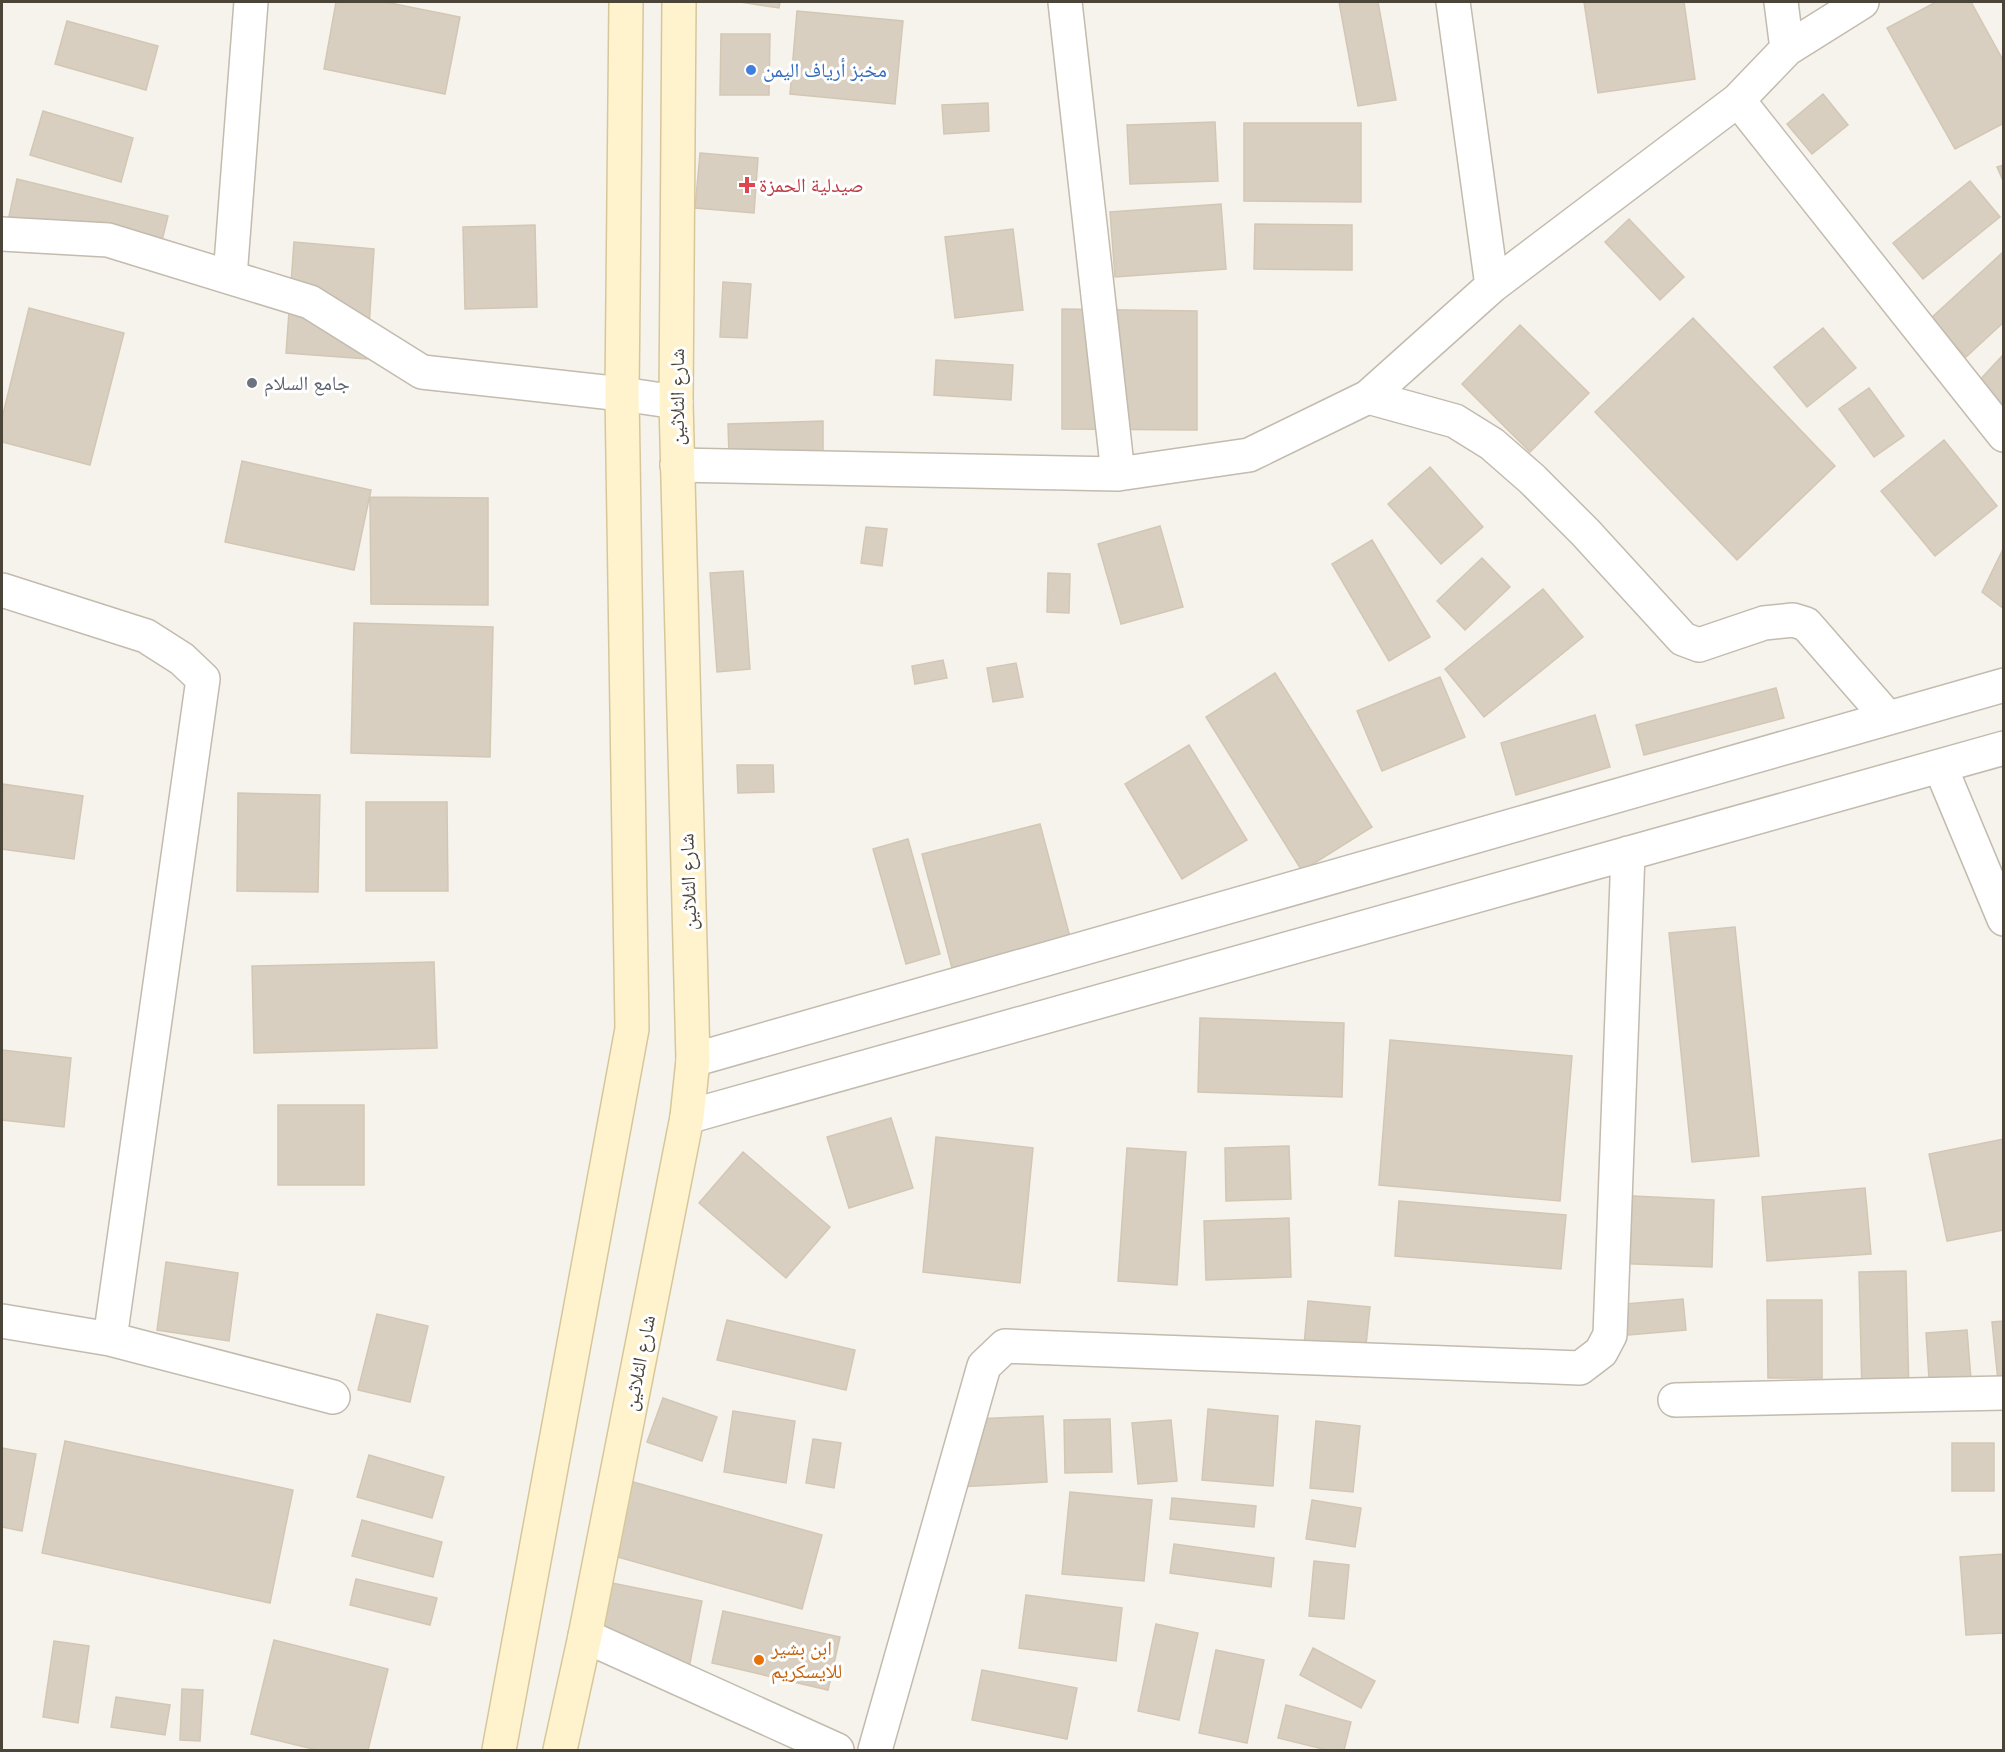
<svg xmlns="http://www.w3.org/2000/svg" width="2005" height="1752" font-family="Roboto,'Noto Naskh Arabic',sans-serif">
	<style>
		.building { fill: #d8cfc1; stroke: #d3c7b4; stroke-width: 1.5 }
		.lines { fill: none; stroke-linecap: round; stroke-linejoin: round }
		.street-casing { stroke: #c2bbae; stroke-width: 36 }
		.secondary-casing { stroke: #d6c79b; stroke-width: 36 }
		.street { stroke: #fff; stroke-width: 33 }
		.secondary { stroke: #fff3cd; stroke-width: 33 }
		.shop-dot { fill: #3f7fe0; stroke: #fff; stroke-width: 2 }
		.health-dot { fill: #e0444e; stroke: #fff; stroke-width: 2 }
		.worship-dot { fill: #6b7280; stroke: #fff; stroke-width: 2 }
		.food-dot { fill: #e8710a; stroke: #fff; stroke-width: 2 }
		.labels { text-anchor: middle; stroke-width: 6; stroke-linejoin: round; paint-order: stroke }
		.shop-label { font-size: 20px; fill: #366cbe; stroke: #fff; text-anchor: start }
		.health-label { font-size: 20px; fill: #be3a42; stroke: #fff; text-anchor: start }
		.worship-label { font-size: 20px; fill: #5b616d; stroke: #fff; text-anchor: start }
		.street-label { font-size: 20px; fill: #4b4439; stroke: #fff }
		.food-label { font-size: 20px; fill: #c56008; stroke: #fff; text-anchor: start }
	</style>
	<rect width="100%" height="100%" fill="#f6f3ec"/>
	<path class="building" d="M336 2H385L460 17 445 94 324 69Z
		M740 2H780L779 8Z
		M1339 2H1378L1396 100 1358 106Z
		M1584 2H1684L1695 79 1598 93Z
		M1936 2H1971L2004 62V123L1955 149 1887 28Z
		M797 11 903 21 895 104 790 94Z
		M67 21 158 46 146 90 55 64Z
		M721 34H770L769 95H720Z
		M1823 94 1848 125 1812 154 1787 124Z
		M988 103 989 131 944 134 942 105Z
		M43 111 133 138 121 182 30 155Z
		M1215 122 1218 181 1130 184 1127 125Z
		M1244 123H1361V202L1244 201Z
		M700 153 758 158 754 213 695 208Z
		M2004 165V183L1997 167Z
		M17 179 168 216 158 257 8 221Z
		M1970 181 2000 217 1923 279 1893 243Z
		M1221 204 1226 269 1115 277 1110 212Z
		M1629 219 1684 277 1660 300 1605 242Z
		M1255 224 1352 225V270L1254 269Z
		M535 225 537 307 465 309 463 227Z
		M1013 229 1023 310 955 318 945 237Z
		M294 242 374 249 367 359 286 353Z
		M2002 253 2004 255V322L1966 357 1930 319Z
		M723 282 751 284 747 338 720 337Z
		M29 308 124 333 90 465 2 442V418Z
		M1062 309 1197 311V430L1062 429Z
		M1693 318 1835 466 1737 560 1595 412Z
		M1520 325 1589 393 1530 452 1462 384Z
		M1823 328 1856 368 1807 407 1774 367Z
		M2004 354V410L1976 384Z
		M936 360 1013 365 1011 400 934 395Z
		M1869 388 1904 436 1874 457 1839 409Z
		M823 421V453L729 456 728 424Z
		M1944 440 1997 506 1935 556 1881 491Z
		M242 461 371 490 354 570 225 542Z
		M1430 467 1483 527 1441 564 1388 504Z
		M370 497 488 498V605L371 604Z
		M1160 526 1183 607 1121 624 1098 544Z
		M866 527 887 529 882 566 861 563Z
		M1372 540 1430 637 1389 661 1332 564Z
		M2004 547V609L1982 592Z
		M1482 558 1510 587 1465 630 1437 601Z
		M743 571 750 669 717 672 710 573Z
		M1048 573 1070 574 1069 613 1047 612Z
		M1543 589 1583 637 1484 717 1445 669Z
		M354 623 493 627 490 757 351 753Z
		M943 660 947 678 915 684 912 666Z
		M1016 663 1023 697 993 702 987 668Z
		M1275 673 1372 827 1302 871 1206 717Z
		M1440 677 1465 737 1382 771 1357 711Z
		M1776 688 1784 718 1644 755 1636 725Z
		M1595 715 1610 767 1516 795 1501 743Z
		M1189 745 1247 840 1182 879 1125 784Z
		M737 765H773L774 792 738 793Z
		M3 784 83 796 74 859 2 849Z
		M238 793 320 795 318 892 237 891Z
		M366 802H447L448 891H366Z
		M1040 824 1070 937 952 968 922 854Z
		M908 839 940 954 906 964 873 849Z
		M1735 927 1759 1156 1692 1162 1669 933Z
		M434 962 437 1048 254 1053 252 966Z
		M1200 1018 1344 1023 1342 1097 1198 1092Z
		M1390 1040 1572 1056 1560 1201 1379 1185Z
		M2 1050 71 1058 64 1127 2 1120Z
		M278 1105H364V1185H278Z
		M891 1118 913 1188 849 1208 827 1137Z
		M936 1137 1033 1148 1020 1283 923 1272Z
		M2004 1139V1230L1947 1241 1929 1154Z
		M1289 1146 1291 1199 1226 1201 1225 1148Z
		M1127 1148 1186 1152 1177 1285 1118 1281Z
		M743 1152 830 1227 786 1278 699 1203Z
		M1865 1188 1871 1254 1767 1261 1762 1197Z
		M1613 1195 1714 1200 1712 1267 1610 1263Z
		M1399 1201 1566 1215 1561 1269 1395 1256Z
		M1289 1218 1291 1277 1206 1280 1204 1221Z
		M166 1262 238 1273 229 1341 157 1330Z
		M1906 1271 1909 1392 1862 1393 1859 1272Z
		M1683 1299 1686 1330 1617 1336 1614 1305Z
		M1767 1300H1822V1378H1768Z
		M1308 1301 1370 1307 1363 1374 1302 1367Z
		M377 1314 428 1326 410 1402 358 1390Z
		M727 1320 855 1350 846 1390 717 1360Z
		M2004 1321V1391H1999L1992 1322Z
		M1967 1330 1972 1392 1930 1394 1926 1333Z
		M663 1398 717 1417 702 1461 647 1442Z
		M1208 1409 1278 1416 1273 1486 1202 1480Z
		M733 1411 795 1421 786 1483 724 1472Z
		M1043 1416 1047 1482 958 1487 954 1420Z
		M1110 1419 1112 1472 1065 1473 1064 1420Z
		M1171 1420 1177 1481 1138 1484 1132 1423Z
		M1316 1421 1360 1426 1353 1492 1310 1488Z
		M813 1439 841 1443 834 1488 806 1483Z
		M65 1441 293 1490 270 1603 42 1553Z
		M1952 1443H1994V1491H1952Z
		M2 1448 36 1454 22 1531 2 1527Z
		M369 1455 444 1477 432 1518 357 1497Z
		M626 1480 822 1535 802 1609 607 1554Z
		M1070 1492 1152 1500 1144 1581 1062 1574Z
		M1172 1498 1256 1506 1254 1527 1170 1519Z
		M1312 1500 1361 1508 1355 1547 1306 1539Z
		M362 1520 442 1542 433 1577 352 1556Z
		M1174 1544 1274 1558 1271 1587 1170 1573Z
		M2004 1554V1633L1966 1635 1960 1557Z
		M1314 1561 1349 1565 1344 1619 1309 1616Z
		M356 1579 437 1598 430 1625 350 1605Z
		M607 1582 702 1601 689 1668 594 1650Z
		M1026 1595 1122 1608 1116 1661 1019 1648Z
		M723 1611 840 1637 828 1690 712 1663Z
		M1156 1624 1198 1633 1179 1720 1138 1711Z
		M274 1640 388 1669 368 1750H317L251 1734Z
		M54 1641 89 1646 78 1723 43 1717Z
		M1313 1648 1375 1681 1361 1708 1300 1675Z
		M1216 1650 1264 1660 1247 1743 1199 1733Z
		M982 1670 1077 1688 1067 1739 972 1720Z
		M182 1689 203 1690 200 1741 180 1740Z
		M116 1697 170 1705 165 1735 111 1727Z
		M1286 1705 1351 1722 1344 1750H1327L1278 1738Z"/>
	<g class="lines">
		<defs>
			<path id="street" d="M1065 2 1118 474
				M1453 2 1492 286
				M1781 2 1787 49
				M1738 100 2004 435
				M2 234 108 240 310 302 422 372 622 394 676 402
				M230 277 251 2
				M1368 397 1455 421 1492 444 1532 479 1585 532 1683 639 1699 645 1764 623 1793 620 1806 624 1888 718
				M677 465 1118 474 1249 455 1368 397 1492 286 1738 100 1787 49 1862 2
				M2 590 146 636 182 659 203 679 110 1339
				M1940 766 2004 919
				M693 1060 2004 685
				M687 1117 2004 748
				M2 1321 110 1339 333 1397
				M1675 1400 2004 1393
				M585 1636 837 1750
				M875 1750 984 1366 1005 1346 1580 1368 1601 1352 1610 1335 1628 853"/>
			<path id="secondary" d="M499 1750 632 1029 622 394 626 2
				M560 1750 585 1636 687 1117 693 1060 676 402 679 2"/>
		</defs>
		<use href="#street" class="street-casing"/>
		<use href="#secondary" class="secondary-casing"/>
		<use href="#street" class="street"/>
		<use href="#secondary" class="secondary"/>
	</g>
	<circle class="shop-dot" cx="751" cy="70" r="6"/>
	<path class="health-dot" d="M744 176h6v6h6v6h-6v6h-6v-6h-6v-6h6z"/>
	<circle class="worship-dot" cx="252" cy="383" r="6"/>
	<circle class="food-dot" cx="759" cy="1660" r="6"/>
	<g class="labels">
		<g class="shop-label">
			<text x="763" y="77">مخبز أرياف اليمن</text>
		</g>
		<g class="health-label">
			<text x="759" y="192">صيدلية الحمزة</text>
		</g>
		<g class="worship-label">
			<text x="264" y="390">جامع السلام</text>
		</g>
		<g class="street-label">
			<text transform="translate(677 397) rotate(-90)" y="7">شارع الثلاثين</text>
			<text transform="translate(688 882) rotate(-92)" y="7">شارع الثلاثين</text>
			<text transform="translate(639 1363) rotate(-79)" y="7">شارع الثلاثين</text>
		</g>
		<g class="food-label">
			<text x="771" y="1655">ابن بشير<tspan x="771" dy="23">للايسكريم</tspan></text>
		</g>
	</g>
	<rect width="2005" height="1752" fill="none" stroke="#4b4439" stroke-width="6"/>
</svg>
